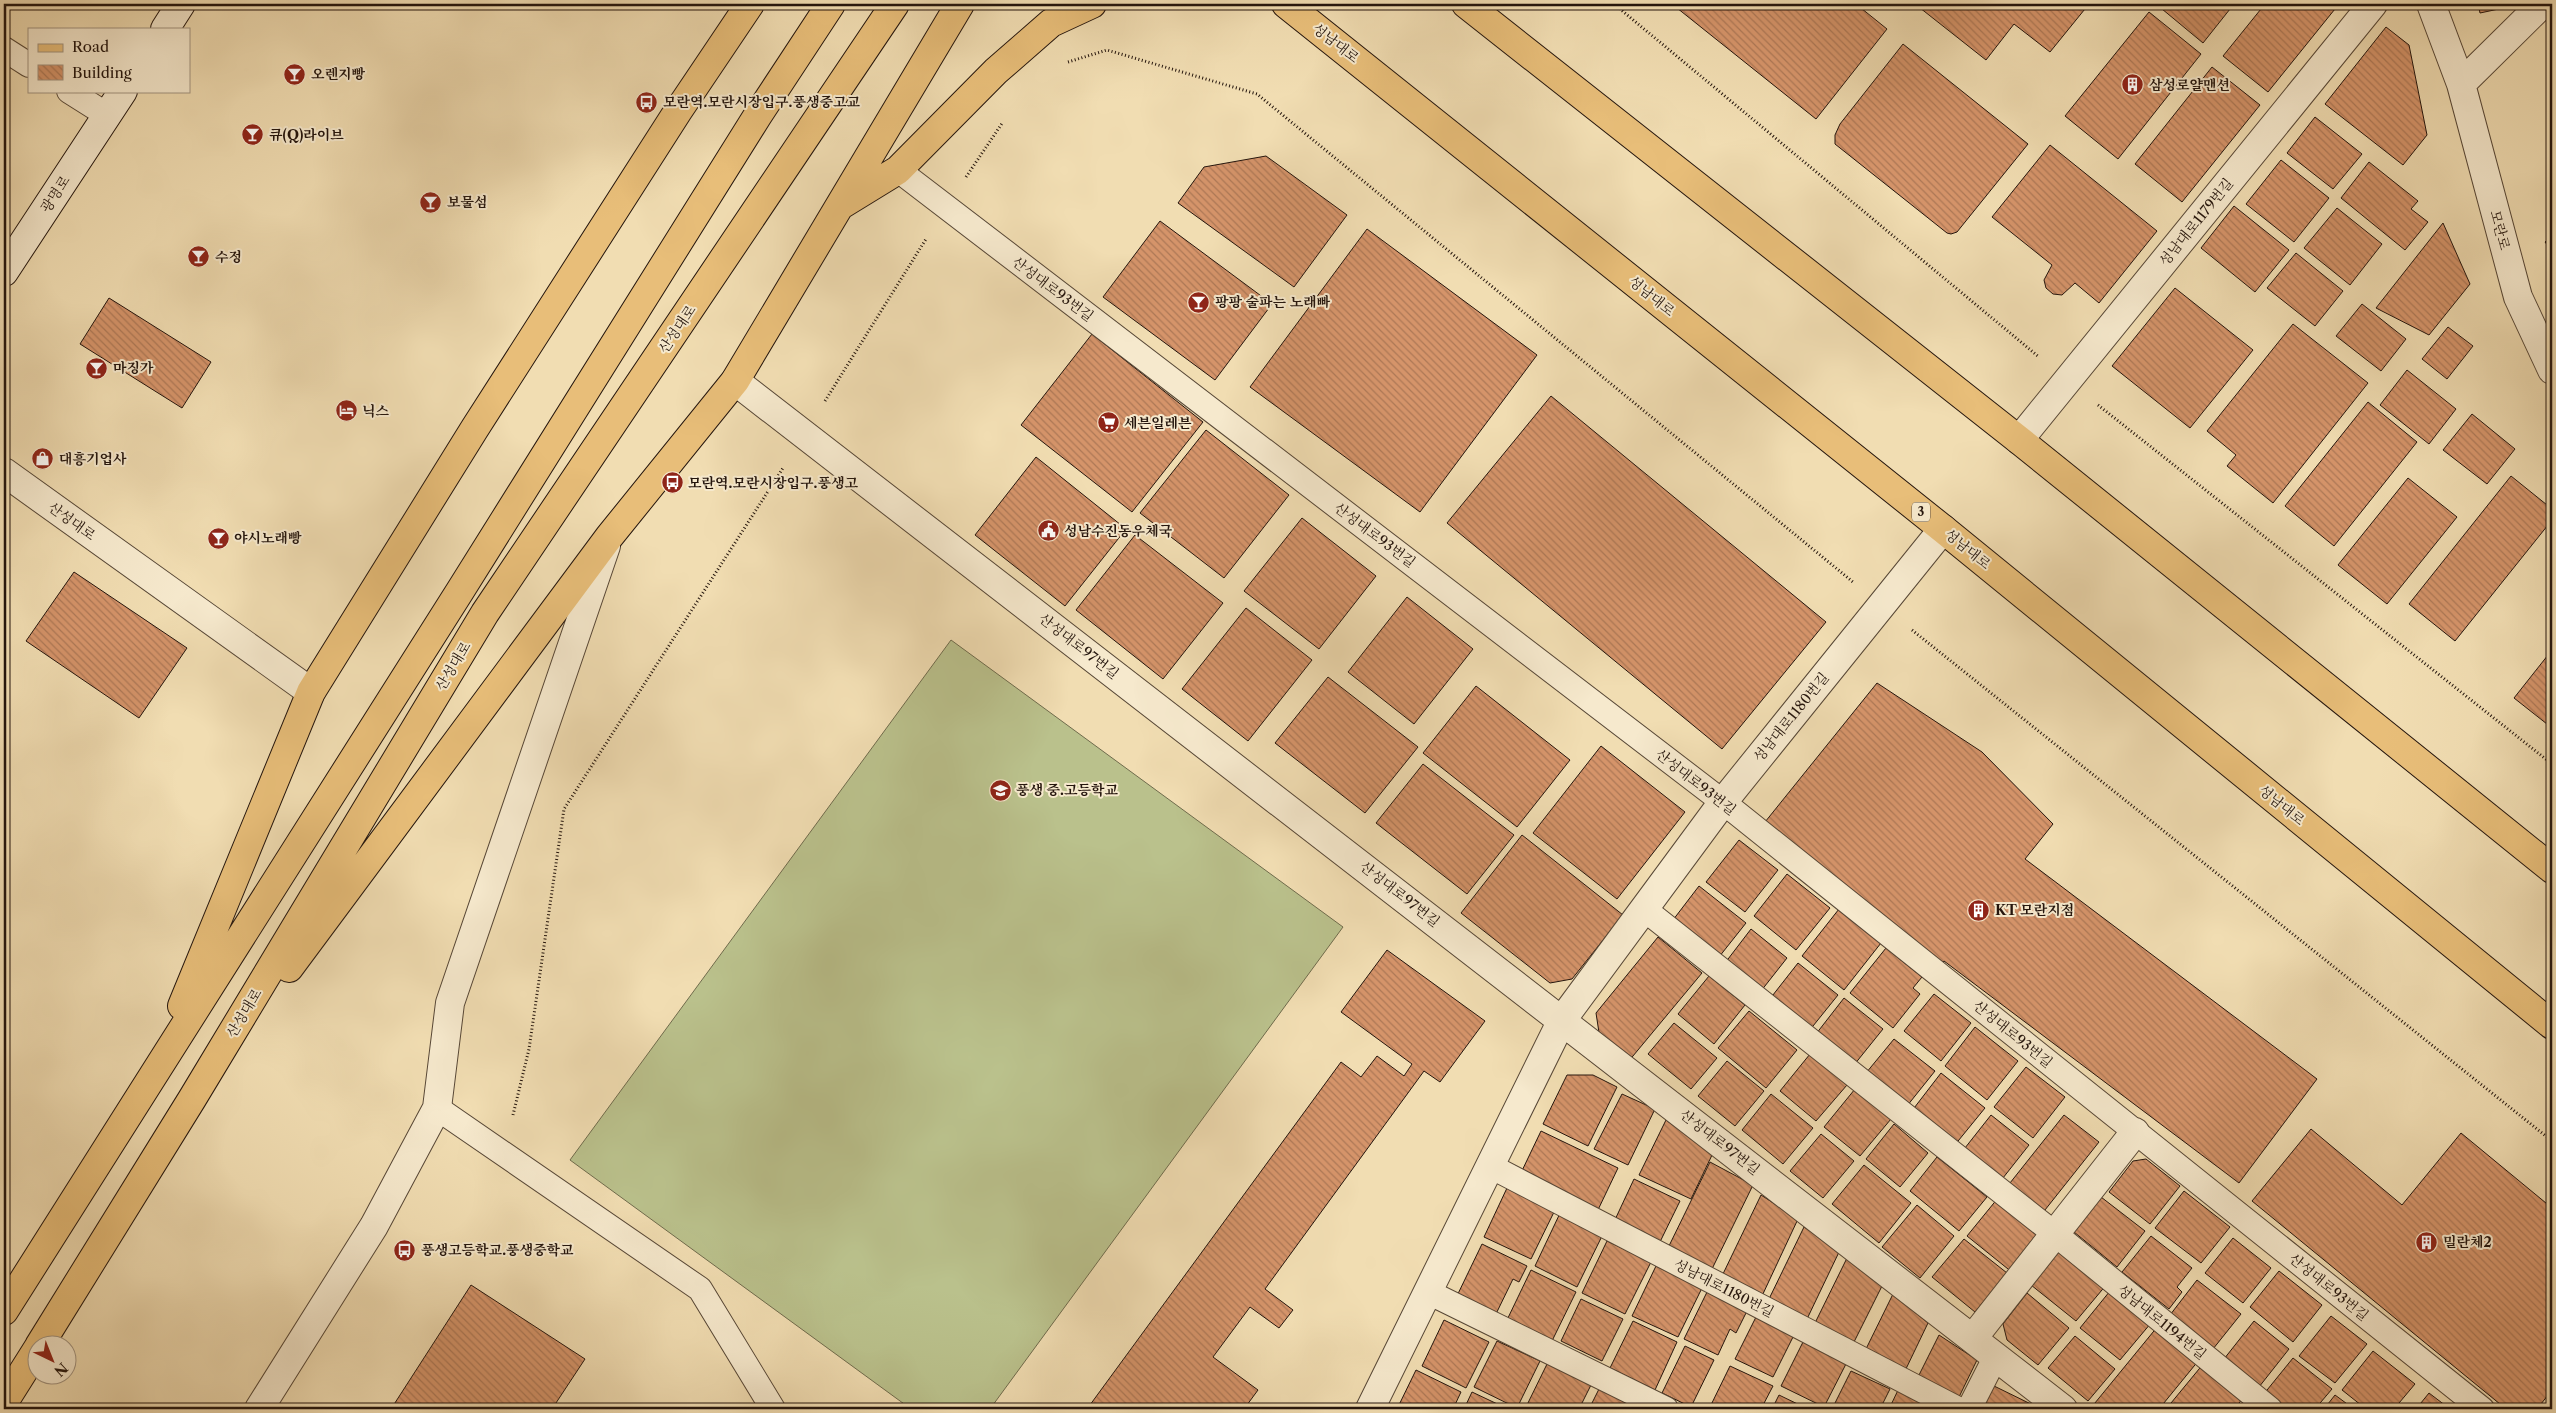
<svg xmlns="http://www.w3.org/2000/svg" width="2556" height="1413" font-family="'Libre Caslon Text','Noto Serif KR',serif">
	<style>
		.pitch { fill: #bac18c; stroke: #6f6b4c }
		.building { fill: url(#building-back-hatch); stroke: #24150d }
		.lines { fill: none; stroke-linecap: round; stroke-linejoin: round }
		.lane-casing { stroke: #574736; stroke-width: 26 }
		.street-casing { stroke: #574736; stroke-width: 30 }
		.secondary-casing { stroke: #24150d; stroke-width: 30 }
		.primary-casing { stroke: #24150d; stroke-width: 30 }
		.path { stroke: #24150d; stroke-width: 3; stroke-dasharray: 1 2.5; stroke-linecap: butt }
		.lane { stroke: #f6e9cd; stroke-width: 24 }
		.street { stroke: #f6e9cd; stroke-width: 28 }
		.secondary { stroke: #f6e9cd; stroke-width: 28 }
		.primary { stroke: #e8be79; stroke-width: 28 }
		.labels { text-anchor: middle; stroke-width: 4; stroke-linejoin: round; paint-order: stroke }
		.shield { fill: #f6e9cd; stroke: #635547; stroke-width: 1 }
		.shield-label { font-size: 12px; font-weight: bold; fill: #24150d }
		.street-label { font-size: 14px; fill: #24150d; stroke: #f6e9cd }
		.poi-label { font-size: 14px; font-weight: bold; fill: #24150d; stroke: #f6e9cd; text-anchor: start }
	</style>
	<defs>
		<pattern id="building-back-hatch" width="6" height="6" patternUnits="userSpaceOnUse" patternTransform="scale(1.25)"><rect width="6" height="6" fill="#d5946a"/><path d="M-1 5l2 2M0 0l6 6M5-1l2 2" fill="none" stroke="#ad7856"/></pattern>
	</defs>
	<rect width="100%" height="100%" fill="#f1ddb2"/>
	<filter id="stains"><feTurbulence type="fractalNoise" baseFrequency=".004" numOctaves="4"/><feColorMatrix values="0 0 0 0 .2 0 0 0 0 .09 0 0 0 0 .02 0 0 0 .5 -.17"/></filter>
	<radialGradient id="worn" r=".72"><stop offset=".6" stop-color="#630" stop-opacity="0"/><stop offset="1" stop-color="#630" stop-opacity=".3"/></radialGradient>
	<path class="pitch" d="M951 640 1343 927 990 1409H911L570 1160Z"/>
	<path class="building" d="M1672 4H1856L1887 29 1816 119Z
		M1915 4H2089L2050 52 2014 24 1986 60Z
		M2156 4H2234L2203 43Z
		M2265 4H2339L2268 92 2223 56Z
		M2478 4H2522L2480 13Z
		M2149 12 2201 54 2118 159 2065 116Z
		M2386 27 2409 45 2427 135 2403 165 2325 104Z
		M1903 44 2028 144 1957 232 1951 234 1947 233 1835 144V135L1840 124Z
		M2212 67 2260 105 2182 202 2135 164Z
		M2315 117 2362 154 2333 189 2287 153Z
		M2050 145 2157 231 2099 303 2075 283 2062 295 2053 294 2046 288 2044 280 2052 265 1992 217Z
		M1266 156 1347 215 1294 287 1178 203 1204 167Z
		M2281 160 2329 198 2294 242 2246 204Z
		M2369 162 2418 201 2411 209 2428 222 2405 250 2341 198Z
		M2234 206 2289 250 2255 292 2201 248Z
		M2337 208 2382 244 2350 285 2304 248Z
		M1160 221 1272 304 1215 380 1103 297Z
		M2443 223 2470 284 2429 335 2376 308Z
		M1367 229 1537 355 1420 512 1250 387Z
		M2552 236V251L2545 242Z
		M2296 253 2343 291 2315 326 2267 288Z
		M2175 288 2253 350 2190 428 2112 366Z
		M109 298 211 362 182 408 80 344Z
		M2362 304 2406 339 2381 371 2336 336Z
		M2293 324 2368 383 2273 503 2227 466 2236 455 2207 431Z
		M2448 327 2473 346 2447 379 2422 359Z
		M1092 334 1203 422 1132 512 1021 425Z
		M2407 370 2456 409 2429 444 2380 405Z
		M1551 396 1826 622 1722 749 1447 523Z
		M2368 402 2417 442 2334 546 2285 506Z
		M2472 414 2515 449 2487 484 2443 450Z
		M1206 430 1289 495 1224 578 1140 513Z
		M1036 457 1126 529 1065 606 975 535Z
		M2511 476 2552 509V520L2455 641 2409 604Z
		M2408 478 2457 517 2387 604 2338 565Z
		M1302 518 1376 576 1319 649 1244 591Z
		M1135 535 1223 603 1163 679 1076 610Z
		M74 572 187 648 139 718 26 641Z
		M1407 597 1473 649 1414 724 1348 672Z
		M1246 608 1312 660 1248 741 1182 689Z
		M2552 650V728L2514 698Z
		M1328 677 1418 747 1365 813 1275 743Z
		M1877 683 1982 752 2053 824 2025 859 2317 1079 2239 1183 1944 961 1939 968 1761 827Z
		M1476 686 1570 760 1517 827 1423 753Z
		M1601 746 1685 812 1617 899 1533 833Z
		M1423 764 1514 835 1467 894 1376 823Z
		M1522 835 1623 915 1572 979 1550 983 1461 913Z
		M1739 840 1778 870 1745 912 1706 882Z
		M1787 874 1830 908 1796 950 1754 916Z
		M1699 886 1746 923 1719 957 1673 920Z
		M1839 909 1881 943 1844 990 1802 956Z
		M1751 929 1787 958 1761 991 1725 963Z
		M1658 937 1702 973 1628 1062 1600 1039 1596 1013Z
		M1886 948 1922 977 1913 988 1920 994 1893 1028 1850 993Z
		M1387 950 1485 1021 1440 1082 1424 1071 1265 1289 1293 1310 1279 1328 1250 1307 1213 1357 1258 1390 1244 1409H1087L1341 1062 1361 1077 1377 1056 1404 1076 1412 1064 1341 1012Z
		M1798 963 1838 995 1809 1031 1769 1000Z
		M1709 976 1745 1005 1714 1044 1678 1014Z
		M1934 994 1971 1023 1941 1061 1904 1031Z
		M1844 998 1883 1029 1854 1065 1816 1034Z
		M1749 1011 1797 1050 1766 1088 1718 1048Z
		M1674 1023 1717 1058 1691 1089 1648 1054Z
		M1975 1027 2018 1061 1987 1100 1945 1066Z
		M1894 1039 1935 1071 1907 1106 1866 1073Z
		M1810 1054 1847 1085 1816 1121 1780 1091Z
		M1727 1061 1764 1091 1735 1126 1698 1096Z
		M2026 1067 2065 1097 2033 1138 1994 1107Z
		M1941 1073 1985 1108 1954 1146 1911 1112Z
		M1567 1075H1593L1617 1087 1588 1146 1543 1124Z
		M1855 1089 1891 1119 1860 1156 1824 1127Z
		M1622 1094 1655 1109 1628 1165 1594 1149Z
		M1771 1094 1813 1128 1783 1164 1742 1130Z
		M1991 1115 2029 1145 1999 1183 1961 1153Z
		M2064 1115 2099 1142 2041 1215 2006 1188Z
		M1666 1120 1713 1153 1691 1199 1639 1175Z
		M1894 1124 1928 1153 1900 1187 1866 1159Z
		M2311 1129 2402 1205 2461 1133 2552 1208V1390L2537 1409H2506L2252 1201Z
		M1541 1131 1618 1168 1596 1214 1519 1177Z
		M1821 1134 1854 1161 1823 1198 1790 1171Z
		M1937 1157 1987 1197 1959 1231 1910 1191Z
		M2146 1159 2180 1186 2150 1224 2109 1192 2133 1161Z
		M1710 1162 1753 1185 1711 1271 1667 1250Z
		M1864 1165 1911 1203 1879 1243 1832 1204Z
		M1634 1179 1680 1201 1658 1246 1613 1224Z
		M1507 1188 1555 1210 1531 1259 1484 1237Z
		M2184 1191 2230 1227 2201 1263 2155 1228Z
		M1761 1195 1798 1219 1762 1296 1722 1276Z
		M2101 1197 2145 1231 2117 1267 2074 1232Z
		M1998 1198 2044 1236 2013 1273 1967 1236Z
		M1917 1205 1954 1236 1920 1278 1882 1247Z
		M1562 1209 1605 1230 1577 1287 1535 1266Z
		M1804 1227 1840 1250 1807 1319 1768 1301Z
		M2151 1236 2192 1268 2177 1287 2182 1292 2169 1309 2122 1272Z
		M2233 1238 2271 1268 2243 1303 2205 1273Z
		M1964 1239 2007 1273 1975 1312 1932 1277Z
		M1607 1241 1651 1262 1625 1314 1582 1293Z
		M1482 1244 1527 1266 1519 1282 1513 1279 1494 1318 1455 1300Z
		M2062 1247 2107 1284 2076 1321 2031 1285Z
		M1848 1256 1884 1282 1854 1342 1815 1323Z
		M1656 1266 1702 1288 1678 1337 1632 1316Z
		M1531 1270 1576 1292 1551 1343 1506 1322Z
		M2279 1271 2322 1305 2293 1342 2250 1307Z
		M2197 1280 2241 1314 2213 1349 2170 1315Z
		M471 1285 585 1359 552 1409H391Z
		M1708 1290 1748 1309 1736 1333 1730 1329 1718 1355 1684 1339Z
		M2110 1291 2151 1323 2120 1360 2080 1328Z
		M2027 1293 2069 1328 2038 1365 2007 1340 2003 1324Z
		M1893 1294 1928 1323 1904 1373 1864 1353Z
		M1581 1299 1623 1319 1602 1361 1561 1341Z
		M2331 1316 2367 1344 2335 1383 2299 1356Z
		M1756 1317 1794 1335 1773 1377 1735 1359Z
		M1444 1320 1489 1342 1466 1388 1422 1366Z
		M1633 1321 1677 1342 1655 1390 1610 1368Z
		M2254 1321 2289 1349 2259 1387 2224 1359Z
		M2158 1326 2199 1360 2159 1409H2090Z
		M1939 1335 1977 1360 1959 1397 1918 1377Z
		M2075 1336 2115 1369 2088 1401 2048 1368Z
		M1497 1341 1540 1361 1517 1408 1474 1387Z
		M1803 1342 1847 1362 1824 1407 1781 1386Z
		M1685 1346 1714 1360 1691 1407 1662 1393Z
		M2373 1351 2415 1384 2394 1409H2366L2342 1390Z
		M2293 1358 2332 1389 2315 1409H2282L2263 1395Z
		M1548 1362 1592 1383 1579 1409H1525Z
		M2204 1363 2244 1397 2234 1409H2178L2171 1403Z
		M1730 1366 1773 1386 1761 1409H1709Z
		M1416 1370 1461 1392 1453 1409H1397Z
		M1851 1371 1890 1389 1880 1409H1832Z
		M1992 1385 2039 1408V1409H1980Z
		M1900 1386 1949 1409H1889Z
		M1599 1389 1643 1409H1589Z
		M1472 1392 1508 1409H1464Z
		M2429 1393 2450 1409H2416Z
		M1779 1395 1808 1409H1772Z
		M2335 1395 2354 1409H2324Z"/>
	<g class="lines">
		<defs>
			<path id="lane" d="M4 49 29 65
				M69 91 107 115
				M898 170 1723 802 2482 1409
				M1644 909 2055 1234 2270 1409
				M437 1108 700 1289 773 1409
				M1490 1166 1958 1409
				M1428 1292 1666 1409
				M1969 1409 1996 1356"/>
			<path id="street" d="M2431 4 2461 84 2518 297 2552 370
				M2461 84 2542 4
				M735 381 2063 1409
				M2019 440 2373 4
				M4 472 311 692
				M1973 1338 2135 1132
				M259 1409 374 1226 437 1108 450 1003 606 546
				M1370 1409 1562 1020 1723 802 1943 529"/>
			<path id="secondary" d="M165 29 181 4
				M4 272 123 91"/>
			<path id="primary" d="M1286 4 1943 529 2552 1025
				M1466 4 2019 440 2552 869
				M841 205 898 170 996 71 1051 23 1092 4
				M289 968 609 537 735 381 960 4
				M182 1006 311 692 475 428 678 111 750 4
				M4 1311 460 591 758 115 831 4
				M39 1346 192 1099 485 613 895 4
				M4 1402 38 1348"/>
		</defs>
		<use href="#lane" class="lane-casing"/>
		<use href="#street" class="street-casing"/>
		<use href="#secondary" class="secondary-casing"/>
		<use href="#primary" class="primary-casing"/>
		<path class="path" d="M1614 4 2039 357
			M1068 62 1107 50 1257 94 1853 582
			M966 177 1003 122
			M825 401 926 239
			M2098 405 2552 764
			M1912 630 2552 1141
			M513 1115 529 1049 564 809 783 468"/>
		<use href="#lane" class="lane"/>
		<use href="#street" class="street"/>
		<use href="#secondary" class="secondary"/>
		<use href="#primary" class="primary"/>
	</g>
	<defs>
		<symbol id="bar-disc" viewBox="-11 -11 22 22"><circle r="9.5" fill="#8f2418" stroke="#f6e9cd"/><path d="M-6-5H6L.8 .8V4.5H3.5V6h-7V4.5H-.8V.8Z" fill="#fff"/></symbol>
		<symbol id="building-disc" viewBox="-11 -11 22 22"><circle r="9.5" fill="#8f2418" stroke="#f6e9cd"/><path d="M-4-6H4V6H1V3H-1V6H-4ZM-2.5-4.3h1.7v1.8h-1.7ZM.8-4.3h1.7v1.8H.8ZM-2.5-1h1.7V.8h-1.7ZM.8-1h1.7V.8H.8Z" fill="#fff"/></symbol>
		<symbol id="bus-disc" viewBox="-11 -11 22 22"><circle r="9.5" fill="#8f2418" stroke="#f6e9cd"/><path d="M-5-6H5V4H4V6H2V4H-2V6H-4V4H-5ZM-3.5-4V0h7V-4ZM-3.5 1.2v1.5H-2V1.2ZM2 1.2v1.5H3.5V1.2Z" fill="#fff"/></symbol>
		<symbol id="hotel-disc" viewBox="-11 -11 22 22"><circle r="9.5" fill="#8f2418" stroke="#f6e9cd"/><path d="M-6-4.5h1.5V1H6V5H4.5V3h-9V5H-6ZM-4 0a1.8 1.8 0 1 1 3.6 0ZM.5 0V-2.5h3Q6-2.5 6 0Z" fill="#fff"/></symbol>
		<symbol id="supermarket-disc" viewBox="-11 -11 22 22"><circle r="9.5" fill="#8f2418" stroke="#f6e9cd"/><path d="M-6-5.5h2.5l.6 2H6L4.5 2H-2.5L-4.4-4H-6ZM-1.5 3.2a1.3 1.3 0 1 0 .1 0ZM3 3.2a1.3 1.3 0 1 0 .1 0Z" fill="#fff"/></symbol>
		<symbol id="shop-disc" viewBox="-11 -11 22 22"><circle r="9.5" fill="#8f2418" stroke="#f6e9cd"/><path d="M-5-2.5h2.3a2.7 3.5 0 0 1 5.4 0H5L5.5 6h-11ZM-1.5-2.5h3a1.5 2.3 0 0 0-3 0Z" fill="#fff"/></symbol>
		<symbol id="civic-disc" viewBox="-11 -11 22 22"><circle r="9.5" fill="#8f2418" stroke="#f6e9cd"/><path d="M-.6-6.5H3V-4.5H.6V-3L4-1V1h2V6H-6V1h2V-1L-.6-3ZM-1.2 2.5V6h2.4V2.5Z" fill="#fff"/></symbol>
		<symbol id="school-disc" viewBox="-11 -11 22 22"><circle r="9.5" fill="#8f2418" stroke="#f6e9cd"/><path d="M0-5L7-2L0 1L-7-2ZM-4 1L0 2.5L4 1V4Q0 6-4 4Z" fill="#fff"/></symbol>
	</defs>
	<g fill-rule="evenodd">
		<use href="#bar-disc" x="282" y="62" width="25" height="25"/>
		<use href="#building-disc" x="2120" y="72" width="25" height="25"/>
		<use href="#bus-disc" x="634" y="90" width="25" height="25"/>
		<use href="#bar-disc" x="240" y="122" width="25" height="25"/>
		<use href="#bar-disc" x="418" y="190" width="25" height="25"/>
		<use href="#bar-disc" x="186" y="244" width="25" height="25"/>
		<use href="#bar-disc" x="1186" y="290" width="25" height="25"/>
		<use href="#bar-disc" x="84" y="356" width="25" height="25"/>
		<use href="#hotel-disc" x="334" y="398" width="25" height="25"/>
		<use href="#supermarket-disc" x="1096" y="410" width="25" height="25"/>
		<use href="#shop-disc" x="30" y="446" width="25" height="25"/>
		<use href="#bus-disc" x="660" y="470" width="25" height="25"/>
		<use href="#civic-disc" x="1036" y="518" width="25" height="25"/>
		<use href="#bar-disc" x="206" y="526" width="25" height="25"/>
		<use href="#school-disc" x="988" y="778" width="25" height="25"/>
		<use href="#building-disc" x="1966" y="898" width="25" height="25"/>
		<use href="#building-disc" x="2414" y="1230" width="25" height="25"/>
		<use href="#bus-disc" x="392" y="1238" width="25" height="25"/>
	</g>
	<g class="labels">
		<rect class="shield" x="1912" y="502.5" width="18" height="19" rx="4"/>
		<g class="shield-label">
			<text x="1921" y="516">3</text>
		</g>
		<g class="street-label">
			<text transform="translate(1336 43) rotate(38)" y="5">성남대로</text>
			<text transform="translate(55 194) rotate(-57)" y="5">광명로</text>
			<text transform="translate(2196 222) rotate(-51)" y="5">성남대로1179번길</text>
			<text transform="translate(2500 230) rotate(75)" y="5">모란로</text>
			<text transform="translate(1053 289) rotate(37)" y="5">산성대로93번길</text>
			<text transform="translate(1652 296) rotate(39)" y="5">성남대로</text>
			<text transform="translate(677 329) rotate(-56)" y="5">산성대로</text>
			<text transform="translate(72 521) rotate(36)" y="5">산성대로</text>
			<text transform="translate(1375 535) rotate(37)" y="5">산성대로93번길</text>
			<text transform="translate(1968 549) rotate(39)" y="5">성남대로</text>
			<text transform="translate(1079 646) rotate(38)" y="5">산성대로97번길</text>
			<text transform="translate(453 666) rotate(-59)" y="5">산성대로</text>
			<text transform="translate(1791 717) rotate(-51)" y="5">성남대로1180번길</text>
			<text transform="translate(1696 782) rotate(38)" y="5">산성대로93번길</text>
			<text transform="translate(2282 805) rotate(39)" y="5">성남대로</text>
			<text transform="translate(1400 894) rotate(38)" y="5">산성대로97번길</text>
			<text transform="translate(244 1013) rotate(-59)" y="5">산성대로</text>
			<text transform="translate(2013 1034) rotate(39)" y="5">산성대로93번길</text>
			<text transform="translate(1720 1142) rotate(38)" y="5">산성대로97번길</text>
			<text transform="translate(2329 1287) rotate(39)" y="5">산성대로93번길</text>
			<text transform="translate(1724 1288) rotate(27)" y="5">성남대로1180번길</text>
			<text transform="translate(2162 1322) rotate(39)" y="5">성남대로1194번길</text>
		</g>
		<g class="poi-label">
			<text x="311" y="79">오렌지빵</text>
			<text x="2149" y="90">삼성로얄맨션</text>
			<text x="663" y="107">모란역.모란시장입구.풍생중고교</text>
			<text x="269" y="140">큐(Q)라이브</text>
			<text x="447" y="207">보물섬</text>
			<text x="215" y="262">수정</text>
			<text x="1215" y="307">팡팡 술파는 노래빠</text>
			<text x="113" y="373">마징가</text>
			<text x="362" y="416">닉스</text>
			<text x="1124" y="428">세븐일레븐</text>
			<text x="59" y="464">대흥기업사</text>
			<text x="688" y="488">모란역.모란시장입구.풍생고</text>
			<text x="1064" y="536">성남수진동우체국</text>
			<text x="234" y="543">야시노래빵</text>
			<text x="1016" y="795">풍생 중.고등학교</text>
			<text x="1995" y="915">KT 모란지점</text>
			<text x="2443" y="1247">밀란체2</text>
			<text x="421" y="1255">풍생고등학교.풍생중학교</text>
		</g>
	</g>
	<rect width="2556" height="1413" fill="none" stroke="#f1ddb2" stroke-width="20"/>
	<rect x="5" y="5" width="2546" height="1403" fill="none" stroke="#24150d" stroke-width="2.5"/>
	<rect x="10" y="10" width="2536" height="1393" fill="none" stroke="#24150d"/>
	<rect x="28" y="28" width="162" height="65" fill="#f6e9cd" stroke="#a29480"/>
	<rect x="38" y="44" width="25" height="8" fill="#e8be79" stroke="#a29480"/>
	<text x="72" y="52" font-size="15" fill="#24150d">Road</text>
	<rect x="38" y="65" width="25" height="15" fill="url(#building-back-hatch)" stroke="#a29480"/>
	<text x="72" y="78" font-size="15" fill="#24150d">Building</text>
	<g transform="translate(52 1360) rotate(137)"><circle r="24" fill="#f6e9cd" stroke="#a29480"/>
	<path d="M0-4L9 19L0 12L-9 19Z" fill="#8f2418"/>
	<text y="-8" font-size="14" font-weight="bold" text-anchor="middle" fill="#24150d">N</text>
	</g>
	<rect width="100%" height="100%" filter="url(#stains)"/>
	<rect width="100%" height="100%" fill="url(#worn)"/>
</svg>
